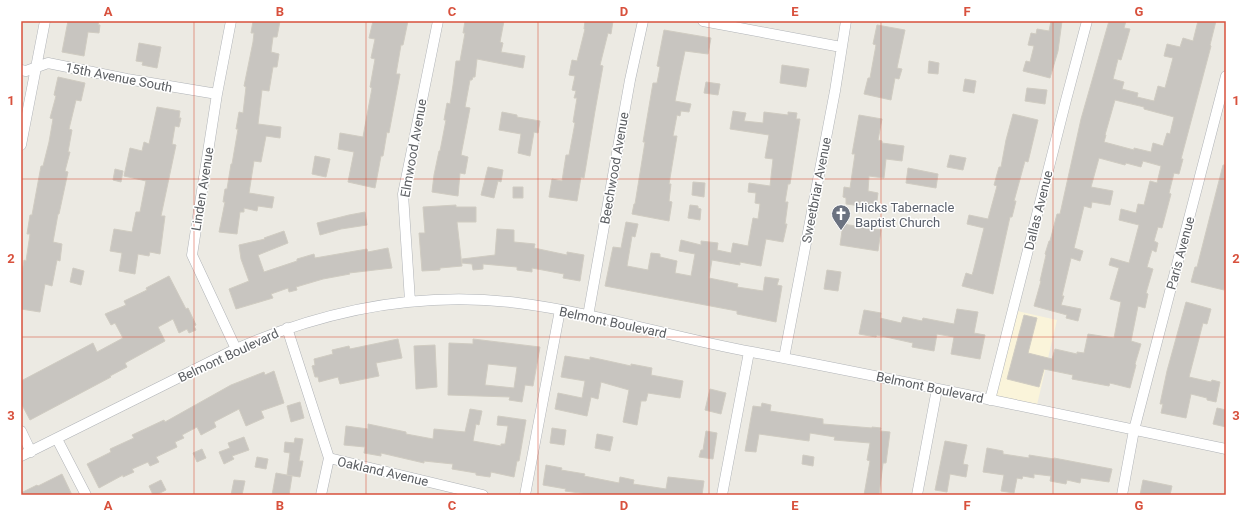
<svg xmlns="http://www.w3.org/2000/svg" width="1247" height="516" font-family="Roboto,sans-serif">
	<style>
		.commercial { fill: #faf4da }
		.building { fill: #c8c5c0; stroke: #d0ccc2; fill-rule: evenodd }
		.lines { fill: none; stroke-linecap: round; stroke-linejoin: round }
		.minor-casing { stroke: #b0b3b7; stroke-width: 11 }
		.minor { stroke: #fff; stroke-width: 10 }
		.grid { fill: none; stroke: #d8513d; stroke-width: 1; stroke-opacity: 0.55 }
		.labels { text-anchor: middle; stroke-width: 3; stroke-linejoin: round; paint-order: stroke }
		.street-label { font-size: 13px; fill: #5b5e62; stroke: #fff }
		.worship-label { font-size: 13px; fill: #5b616d; stroke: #fff; text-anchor: start }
		.neatline { fill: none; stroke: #d8513d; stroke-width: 1.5 }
		.grid-label { font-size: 13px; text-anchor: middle; font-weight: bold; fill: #d8513d }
	</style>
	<rect width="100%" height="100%" fill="#eceae3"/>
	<path class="commercial" d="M1013 310 1057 320 1036 409 990 400Z"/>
	<path class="building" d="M68 21H99L98 25H100L99 33 88 32 84 56 62 52Z
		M253 21H280L277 37H273L271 52 279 54 277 67H273L269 91 262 90 258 124 281 127 280 138 266 136 261 162 254 161 249 193 274 197 272 208 258 206 257 211 244 208V212H240L237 234 219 232 225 202H223L225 189H227L231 164H232L238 129H236L239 112 243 113 246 87 244 86 253 42 254 33H251Z
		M373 21H408L403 45H401L396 74H400L389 133 387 132 383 156H381L375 188 348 182 354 152 338 149 340 133 363 137 372 88 370 87 375 59 371 58 375 39 369 38Z
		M465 21H504L500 42 503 43 501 52 525 56 523 68 477 59 475 77H473L472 80H470L465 107 470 108 461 155 468 157 465 174 460 173 458 196 432 192 434 175 439 151H440L446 120H444L447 103 450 104 453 85 456 61H460L465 33H463Z
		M585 21H613L611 34 608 33 600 65 603 66 595 111 584 178 581 177 577 201 549 197 552 179 562 181 566 155H569L575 123 573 122 577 98H574L576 91 572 90 575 76 569 75 572 60 577 61 585 29H584Z
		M1051 21H1062L1058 51 1050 78 1023 71 1026 61 1030 62 1034 46 1028 45 1031 33 1036 34 1037 29 1049 31Z
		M1109 21H1126L1124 28 1130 29 1121 60 1118 59 1113 79 1124 82 1122 89 1138 93 1137 97 1154 101 1158 86 1165 88 1173 58 1164 56 1167 44 1180 47 1183 38 1193 41 1198 21H1216L1210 45 1211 46 1181 159H1183L1179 174 1174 173 1169 193 1171 194 1162 228 1158 227 1154 241 1158 243 1156 252 1152 250 1147 267 1153 269 1146 293 1148 294 1145 308 1138 306 1131 341 1141 344 1135 364 1136 365 1130 388 1110 383 1109 386 1072 379 1073 375 1044 369 1039 387 1007 379 1024 315 1037 318 1028 353 1052 359 1055 349 1077 354V352L1084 353 1088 334 1114 338 1121 302 1110 299 1119 268 1109 265 1111 258 1129 263 1139 225 1119 220 1121 209 1136 213 1138 204 1144 205 1150 181 1157 183 1161 166 1143 161 1141 167 1126 163 1125 165 1099 158 1091 187 1113 191 1110 205 1092 202 1091 208 1084 206 1074 248 1083 251 1080 261 1071 258 1062 296H1064L1061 305 1081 309 1078 321 1066 318 1067 315 1034 306 1041 281H1040L1046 255 1045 254 1049 241H1050L1057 214H1060L1081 119ZM1115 100 1144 107V109L1174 117 1170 134 1167 133 1163 146 1153 143 1151 152 1134 148V150L1104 142 1106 135H1105Z
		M877 25 905 30 897 68 902 69 899 79 895 78 891 100 864 94 868 78H870L876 45 873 44Z
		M664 30 711 38 708 54 685 51 680 75 675 101 691 104 689 112 681 111 680 116 677 115 673 136H677L669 184H671L669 201 672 202 669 221 632 214 634 204H635L645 142H643L653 83H657L660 67 657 66Z
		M139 43 161 47 157 68 142 65 143 62 136 61Z
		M929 61 939 63 938 74 928 73Z
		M782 65 809 69 806 87 780 83Z
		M58 77 85 83 81 101 76 100 69 129 72 130 68 152H70L65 171 68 172 59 214H58L53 242 62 244 60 261 57 260 52 286 45 284 40 312 21 309V278L24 260 26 261 30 234H27L30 215H32L41 166H43L49 142 53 119 50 118 56 96 54 95Z
		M965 79 976 81 974 93 963 91Z
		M706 82 720 84 718 95 704 93Z
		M1027 88 1047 90 1045 104 1025 101Z
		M157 107 180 111 179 118H181L179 127 175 126 172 144 176 145 161 216H165L160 254 150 252 149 256 138 254 135 274 119 271 122 253 110 251 114 229 132 232 136 212H140L146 181 124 176 130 148 142 151 144 142 149 144Z
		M733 111 746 113 744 121 763 123 764 112 788 115V112L797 113 796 119H800L790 184H788L785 202H788L785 224H787L783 242 766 239 761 266 740 262V265L712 260 709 278 738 284 737 287 763 291 765 277 779 279 777 285 782 286 776 322 737 314V311L605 286 613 247 621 248 626 222 638 224 635 237 632 236 627 266 648 270 651 253 660 254V257L677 261 675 273 691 276 695 254 679 251 681 240 701 245V241L718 243 717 250 731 253 733 243 748 246 753 218 758 219 760 204 755 203 756 193 748 192 749 183 770 186 773 159 765 158 769 135 730 129Z
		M502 112 517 115V117L540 121 538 133 534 132 530 156 518 153 521 134 499 130Z
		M1013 114 1038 120 1028 162 1025 161 1014 201H1016L1012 217H1010L993 294 962 286 966 273 972 275 973 272 984 228 967 224 969 215 988 219 997 186 994 185 999 167H1001L1006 140Z
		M859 115 882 119 878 140 882 141V143L904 146 902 161 886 159 884 178 869 176 868 191 878 193 876 208 846 204V198L843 197 844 187 850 188 855 154H852Z
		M950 155 966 158 963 170 947 167Z
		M315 156 330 159 326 177 312 174Z
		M1223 165H1226V281L1224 290 1191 282 1195 267H1197Z
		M488 167 503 170 501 182 498 181 494 198 481 195Z
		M908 168 938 174 936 188 906 183Z
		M115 169 123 171 121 182 113 180Z
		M693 182 705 183 704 197 692 195Z
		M513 187H523V198H513Z
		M456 205V207H476V222H457L462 266 440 268V270L422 271 419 233H425L423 207Z
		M690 205 698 206V208L701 209 700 220 688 218Z
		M365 212 367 225 341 229 320 235 317 223 349 215Z
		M843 224 881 230 878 251 840 245Z
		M497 229 514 230V242L535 244 534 248 567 255V252L584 255 580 281 563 278 564 274 532 268V272L517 270V267L483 264V269L473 270 472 264 462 263V259L495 255Z
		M284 231 288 243 258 255 264 272 297 261V259L314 254 315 258 367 249 368 252 388 248 392 268 349 273 350 274 323 279 296 287 297 290 289 292 288 288 271 294 273 298 236 309 229 289 249 281 241 259 239 245 265 239 264 238Z
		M73 268 84 271 81 285 70 282Z
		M827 270 841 272 838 291 824 289Z
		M169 276 186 309 188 308 196 325 194 326 196 330 189 333 187 329 179 333 173 319 158 327 165 341 125 363 127 367 110 376 111 377 30 420 21 403V381L93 343 97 352 123 338 115 323 111 325 105 314 126 305 124 301 147 290 146 288Z
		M1186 302 1211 309 1207 324 1203 323 1189 377 1211 382 1212 380 1220 382 1216 402 1207 400V398L1191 394 1186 418 1161 413 1163 404H1160L1167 371Z
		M957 309 978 312 974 333 985 335 980 359 951 354 954 337 937 334 934 351 912 347 913 343 877 335 876 337 859 334 864 310 881 313 880 318 901 323 903 317 922 321 923 318 954 324Z
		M398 339 402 358 376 363 379 376 340 384 338 377 319 382 318 377H315L312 366 315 365 314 359 333 354 332 350 349 346 350 349Z
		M473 339 540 347 533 386 525 385 522 402 509 400 510 397 448 395 449 343 473 344ZM488 364 517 367 514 388 485 385Z
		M435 345 437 387 416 389 414 346Z
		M565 356 590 360V357L631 366V364L652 368 651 375 683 381 680 398 648 393 646 401H641L637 425 623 422 629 390 601 382 598 399 591 397 587 416 555 409 558 393 582 398 585 381 561 377Z
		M274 371 284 403 261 411 264 418 246 426 239 409 214 422 216 427 201 435 197 427 182 435 184 438 175 442 177 447 156 457 159 462 150 466 148 462 132 469 134 472 123 477V475L99 488 87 464 111 452 110 449 134 438 132 435 164 420 165 422 231 385 264 372 265 375Z
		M710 389 726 393 721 414 705 410Z
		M300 402 304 418 291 422 287 406Z
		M762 403 771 405 770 411 823 419V424L872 428V427L881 428 880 431 890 432 886 463H883L879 495H864L870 461 867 460 870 443 834 440 835 437 810 433 809 441 759 434 756 452 745 451 753 406 761 407Z
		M1217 408 1226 410V427L1213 424Z
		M470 409 482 411 479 425 476 424 473 441 501 446V444H505L508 426 497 425 498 416 526 420 519 461H517L514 477 491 472 490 477 476 475V473L452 469 453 464 424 461V463L381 453V456L364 453 365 447 344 445 346 426 368 429V424L406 432V434L433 439 434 429 465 432Z
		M552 428 566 430 564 445 550 443Z
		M706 431 717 433 713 459 699 457 701 450H703Z
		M597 434 613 437 610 451 595 448Z
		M244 437 249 450 232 456 234 459 224 464 219 452 230 448 228 443Z
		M295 438 303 439 299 461H303L300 477 287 475 290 453 284 452 285 442 294 443Z
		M945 441 967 445 963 464 968 465 966 477 950 474 947 492 935 490Z
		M987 448 1003 451V454L1029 458V455L1054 459V458L1112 469 1109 482 1081 478 1080 483 1067 480 1066 484 1050 481 1051 476 1034 474V478L1023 476 1022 479 1017 478 1014 493 1001 491 1004 475 983 472Z
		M202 449 206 458 197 462 193 453Z
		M803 455 814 457 813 466 802 464Z
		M257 457 268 459 266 469 255 467Z
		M546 465 562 468 561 470 585 474 584 476 619 483 620 477 634 480 633 484 666 489 668 477 704 481 702 495H595L565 491 566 489 543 485Z
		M276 473 292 476 289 495H272Z
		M62 474 72 495H21V493L37 485 38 486Z
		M161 480 166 490 156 495H153L149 486Z
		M234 480 245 481 242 495H231Z
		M1143 480 1172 486 1170 495H1140Z"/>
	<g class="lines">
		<defs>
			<path id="minor" d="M231 21 217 94 192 255 236 349
				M703 21 841 47
				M21 70 26 71 48 63 127 79 217 94
				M21 145 45 21
				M410 301 403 194 438 21
				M588 316 630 80 643 21
				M287 328 329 458 321 495
				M784 358 835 91 846 21
				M990 400 1066 100 1087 21
				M21 431 31 452
				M57 439 86 495
				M21 456 236 349C325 310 421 291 518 303 597 313 674 338 752 352 911 382 1068 416 1226 449
				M329 458 483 495
				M525 495 560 310
				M722 495 749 352
				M917 495 937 389
				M1122 495 1134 430 1226 76"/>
		</defs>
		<use href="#minor" class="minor-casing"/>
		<use href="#minor" class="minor"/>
	</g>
	<path class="grid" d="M194 21V495M366 21V495M538 21V495M709 21V495M881 21V495M1053 21V495M21 179H1226M21 337H1226"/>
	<defs>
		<symbol id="church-pin" viewBox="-11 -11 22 30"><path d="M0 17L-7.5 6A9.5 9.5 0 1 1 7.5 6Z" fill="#6b7280" stroke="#fff"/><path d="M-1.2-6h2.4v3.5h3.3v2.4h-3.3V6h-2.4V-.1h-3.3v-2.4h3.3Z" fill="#fff"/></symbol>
	</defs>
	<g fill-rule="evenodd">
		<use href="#church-pin" x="830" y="203" width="22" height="30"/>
	</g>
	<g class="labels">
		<g class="street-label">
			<text transform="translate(119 77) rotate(11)" y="5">15th Avenue South</text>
			<text transform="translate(413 148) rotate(-80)" y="5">Elmwood Avenue</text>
			<text transform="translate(614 168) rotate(-80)" y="5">Beechwood Avenue</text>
			<text transform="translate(202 189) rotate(-81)" y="5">Linden Avenue</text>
			<text transform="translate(816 190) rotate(-79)" y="5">Sweetbriar Avenue</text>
			<text transform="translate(1038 210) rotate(-76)" y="5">Dallas Avenue</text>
			<text transform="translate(1180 253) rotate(-75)" y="5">Paris Avenue</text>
			<text transform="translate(613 322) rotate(12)" y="5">Belmont Boulevard</text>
			<text transform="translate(228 355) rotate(-25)" y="5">Belmont Boulevard</text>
			<text transform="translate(930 387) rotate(12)" y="5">Belmont Boulevard</text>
			<text transform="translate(383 471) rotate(13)" y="5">Oakland Avenue</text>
		</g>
		<g class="worship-label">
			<text x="855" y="212">Hicks Tabernacle<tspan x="855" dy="15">Baptist Church</tspan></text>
		</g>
	</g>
	<rect width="1247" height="516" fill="none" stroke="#ffffff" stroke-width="44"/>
	<rect x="22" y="22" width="1203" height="472" class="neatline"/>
	<g class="grid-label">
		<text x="108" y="16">A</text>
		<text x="280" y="16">B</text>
		<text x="452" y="16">C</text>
		<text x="624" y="16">D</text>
		<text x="795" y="16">E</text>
		<text x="967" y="16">F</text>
		<text x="1139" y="16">G</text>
		<text x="11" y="105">1</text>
		<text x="1236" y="105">1</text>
		<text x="11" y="263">2</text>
		<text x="1236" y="263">2</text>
		<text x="11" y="420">3</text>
		<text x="1236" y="420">3</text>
		<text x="108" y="510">A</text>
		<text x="280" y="510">B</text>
		<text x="452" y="510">C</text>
		<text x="624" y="510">D</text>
		<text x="795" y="510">E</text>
		<text x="967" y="510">F</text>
		<text x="1139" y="510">G</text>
	</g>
</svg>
